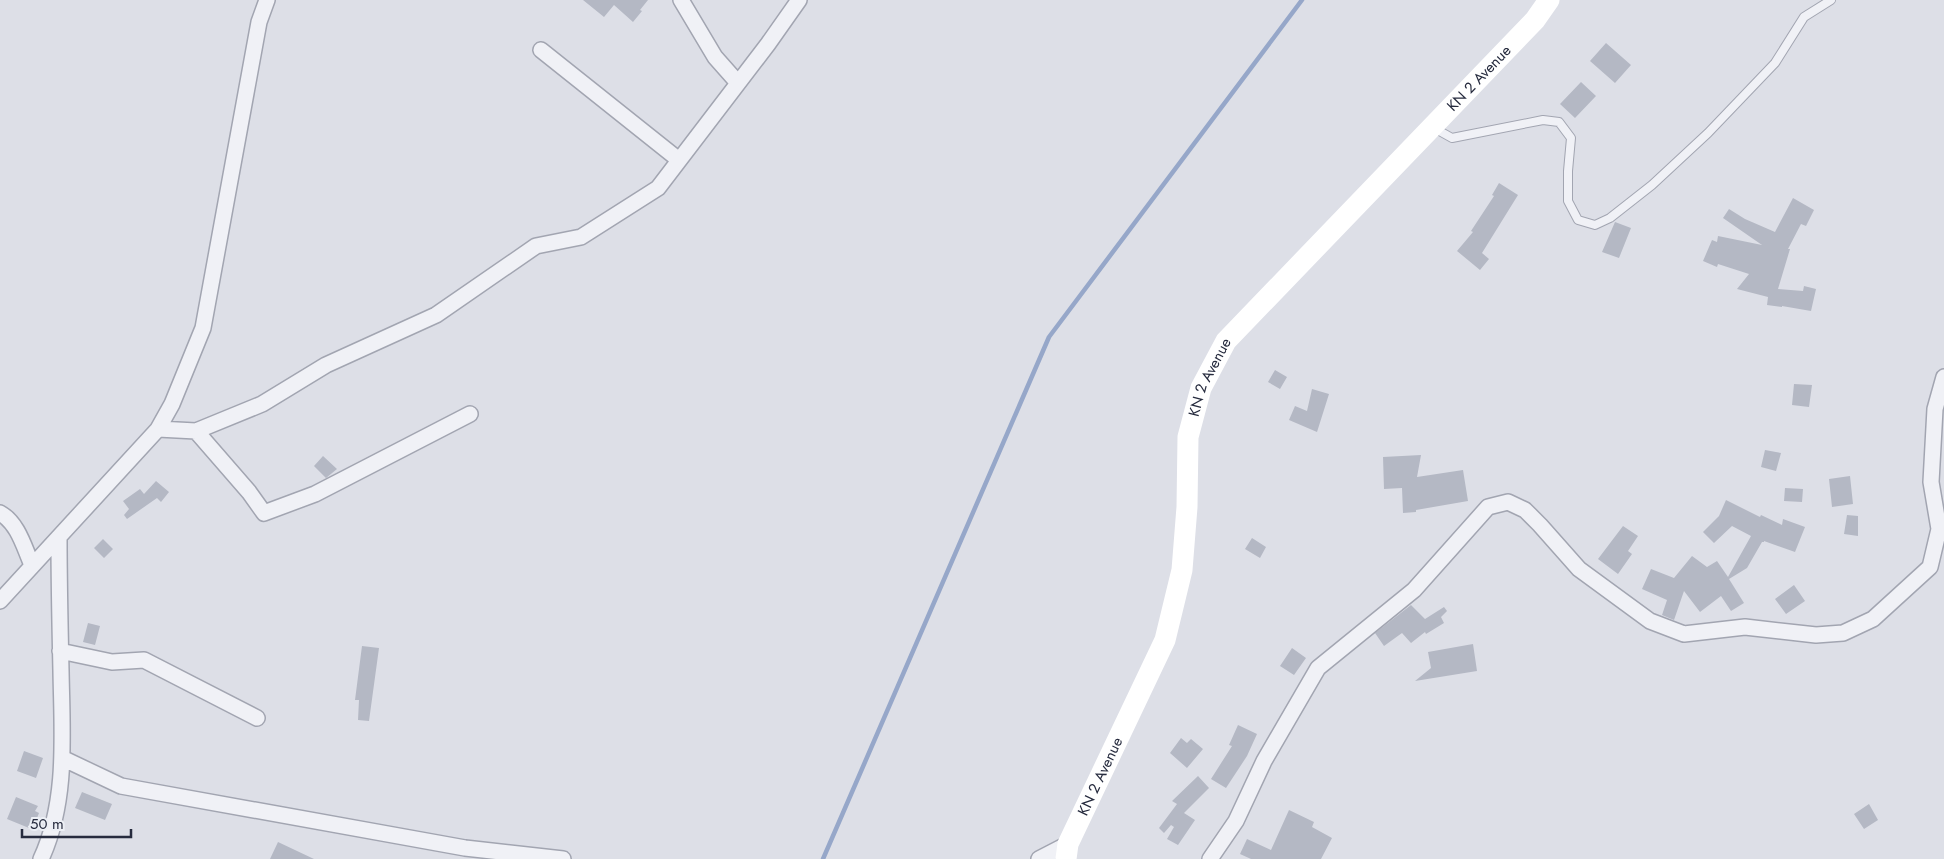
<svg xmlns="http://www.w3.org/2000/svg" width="1944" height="859" font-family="Jost,sans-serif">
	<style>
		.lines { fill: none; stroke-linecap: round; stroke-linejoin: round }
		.stream { stroke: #96a7c9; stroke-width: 4.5 }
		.building { fill: #b4b8c4 }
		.service-casing { stroke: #a2a5b1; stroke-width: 10 }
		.minor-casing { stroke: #a2a5b1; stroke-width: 18 }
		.service { stroke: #f0f1f6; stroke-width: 8 }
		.minor { stroke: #f0f1f6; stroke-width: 15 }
		.secondary { stroke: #fff; stroke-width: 21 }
		.labels { text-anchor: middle; stroke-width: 4; stroke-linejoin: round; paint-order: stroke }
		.street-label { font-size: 15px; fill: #262b3e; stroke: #eceff5 }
	</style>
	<rect width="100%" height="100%" fill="#dddfe7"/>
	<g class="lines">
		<path class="stream" d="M823 859 1049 337 1302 0"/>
	</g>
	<path class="building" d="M583 0H648L640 10 642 11 633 22 614 5 604 17Z
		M1606 43 1631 65 1615 83 1590 61Z
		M1581 82 1596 96 1575 118 1560 104Z
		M1499 183 1518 195 1482 253 1489 259 1480 270 1457 251 1473 232 1471 231 1494 196 1492 195Z
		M1793 198 1814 210 1806 226 1801 224 1788 249H1790L1778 289 1803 291 1804 286 1816 289 1811 311 1782 306V307L1767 305 1768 297 1737 289 1749 274 1718 264 1717 267 1703 261 1712 240 1717 242 1718 236 1762 245 1723 218 1729 209 1745 219 1775 232Z
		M1615 222 1631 228 1619 258 1602 252Z
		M1275 370 1287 377 1280 389 1268 382Z
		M1794 384 1812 385 1809 407 1792 405Z
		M1312 389 1329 394 1317 432 1289 420 1295 406 1307 411Z
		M1765 450 1781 453 1776 471 1761 467Z
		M1421 455 1417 477 1463 470 1468 501 1416 510V512L1403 513 1402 488 1384 489 1383 457Z
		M323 456 337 469 326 478 314 466Z
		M1850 476 1853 504 1832 507 1829 479Z
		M156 481 169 492 161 502 157 498 127 519 124 515 129 509 123 501 140 489 144 494Z
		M1785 488 1803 489 1802 502 1784 501Z
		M1726 500 1760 517 1761 515 1782 525 1783 519 1805 527 1795 552 1764 541V542H1762L1747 568 1729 579 1744 603 1731 611 1721 596 1700 612 1684 591 1674 620 1662 615 1667 600 1642 589 1651 569 1674 578 1692 556 1707 567 1717 561 1728 577 1751 536 1732 526 1714 543 1703 532 1719 516Z
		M1847 515 1858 516V536L1844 534Z
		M1623 526 1638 536 1628 551 1632 554 1618 574 1598 559Z
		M1252 538 1266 547 1260 558 1245 549Z
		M103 539 113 549 104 558 94 548Z
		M1794 585 1805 601 1786 614 1775 599Z
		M1411 605 1425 619 1444 607 1447 611 1441 617 1444 623 1426 634 1425 632 1411 643 1402 633 1384 646 1375 633Z
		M88 623 100 626 95 645 83 642Z
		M1473 644 1477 671 1415 681 1431 668 1428 652Z
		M362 646 379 648 369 721 358 720 359 700H355Z
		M1292 648 1306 658 1294 675 1280 666Z
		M1238 725 1257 734 1247 756 1226 788 1211 779 1232 746 1229 745Z
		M1181 738 1187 743 1191 739 1203 749 1187 768 1170 753Z
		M24 751 43 758 36 778 17 771Z
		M1198 776 1209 788 1184 813 1195 820 1178 845 1167 839 1174 827 1171 825 1164 833 1159 828 1177 804 1172 801Z
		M82 792 112 804 105 820 75 808Z
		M16 797 38 806 35 811 39 813 35 823 31 822 29 828 7 819Z
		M1869 804 1878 820 1864 829 1854 814Z
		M1289 810 1314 822 1312 827 1332 838 1321 859H1251L1240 854 1247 839 1271 850Z
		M278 842 314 859H270Z"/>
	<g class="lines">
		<defs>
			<path id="service" d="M1434 128 1452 138 1543 120 1559 122 1571 138 1568 171V201L1578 220 1595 225 1610 218 1652 185 1708 133 1775 63 1804 17 1831 0"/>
			<path id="minor" d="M681 0 715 57 738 83
				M541 50 679 160
				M158 429 196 431 262 404 326 365 436 315 536 246 581 237 658 188 768 44 799 0
				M196 431 249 492 264 513 315 494 470 414
				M0 513C18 523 24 547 32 565
				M0 601 158 429 172 404 203 328 259 22 267 0
				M60 651 112 662 144 660 257 718
				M62 758 121 786 465 848 563 859
				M41 859C68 801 62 733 61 671 60 627 59 583 59 538
				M1039 859 1068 844
				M1210 859 1236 821 1264 761 1318 668 1414 590 1488 507 1508 502 1525 510 1540 525 1579 569 1650 621 1684 634 1745 627 1816 635 1843 633 1873 619 1930 567 1939 529 1931 482 1935 409 1944 377"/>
		</defs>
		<use href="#service" class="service-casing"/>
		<use href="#minor" class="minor-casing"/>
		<use href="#service" class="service"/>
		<use href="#minor" class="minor"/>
		<path class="secondary" id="s1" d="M1066 859 1068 844 1165 640 1182 570 1187 507 1188 437 1201 388 1226 341 1535 20 1549 0"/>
	</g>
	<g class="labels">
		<g class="street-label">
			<text dy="5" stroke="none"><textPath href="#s1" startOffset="915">KN 2 Avenue</textPath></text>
			<text dy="5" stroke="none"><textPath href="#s1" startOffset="510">KN 2 Avenue</textPath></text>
			<text dy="5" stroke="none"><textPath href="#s1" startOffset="90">KN 2 Avenue</textPath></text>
		</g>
	</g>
	<path d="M22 829v8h109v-8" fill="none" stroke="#262b3e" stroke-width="2.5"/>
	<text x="30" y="829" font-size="15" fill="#262b3e" stroke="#eceff5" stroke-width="4" paint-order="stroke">50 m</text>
</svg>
